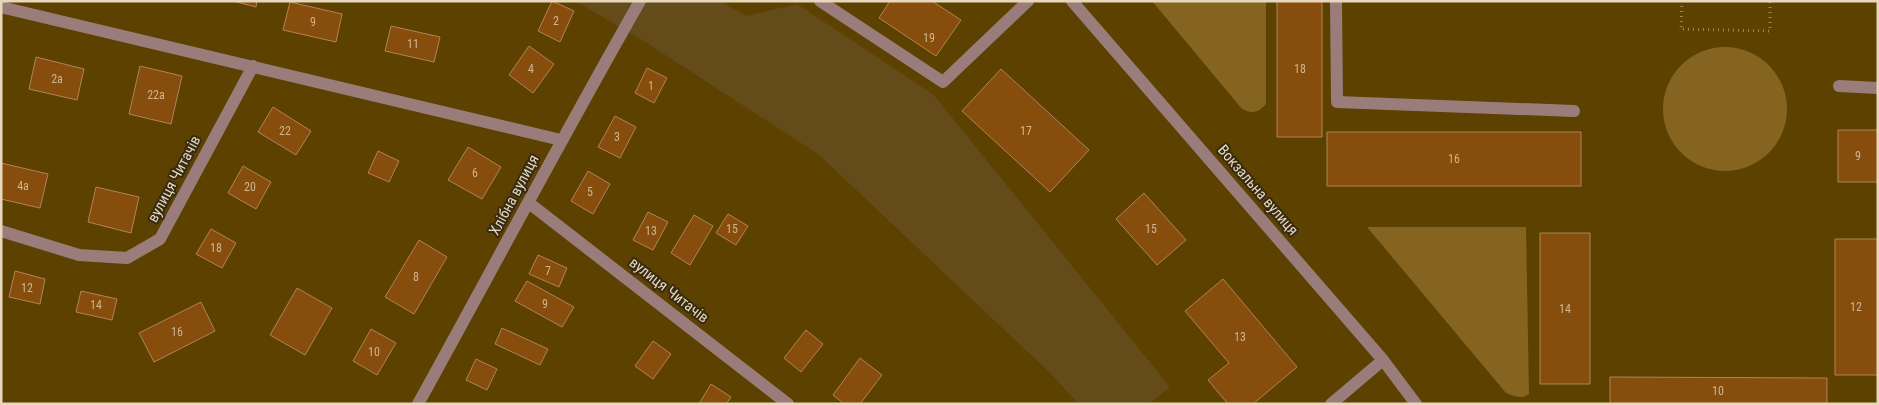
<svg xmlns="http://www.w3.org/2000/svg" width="1879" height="405" font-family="'Roboto Condensed',sans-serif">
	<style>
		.built { fill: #634b1a }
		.green { fill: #856420 }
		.building { fill: #864d0c; stroke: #b2835a }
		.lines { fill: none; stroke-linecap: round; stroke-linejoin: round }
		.path { stroke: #9c8757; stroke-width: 3; stroke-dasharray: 1 4; stroke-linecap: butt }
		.minor { stroke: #9a7d7b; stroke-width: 12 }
		.labels { text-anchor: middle; stroke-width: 4; stroke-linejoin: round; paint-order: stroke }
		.number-label { font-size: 12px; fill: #cfb590 }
		.street-label { font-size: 15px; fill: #e7d8bc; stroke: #372b14 }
	</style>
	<rect width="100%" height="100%" fill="#5c4101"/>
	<path class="built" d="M575 1H720L746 16 797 4 934 95 1170 387 1149 404H1079L1047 370 818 154 642 40Z"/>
	<path class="green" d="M1152 1H1266V104C1258 113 1252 114 1242 109Z
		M1663 109a62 62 0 1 1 124 0a62 62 0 1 1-124 0Z
		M1367 227H1526L1529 394C1521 400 1515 396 1506 393Z"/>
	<path class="building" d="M233 1H257L256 7Z
		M552 1 574 11 560 42 538 31Z
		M890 1H932L961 20 936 56 879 18Z
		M1277 1H1322V137H1277Z
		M290 2 342 14 336 42 283 30Z
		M391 26 440 37 434 62 385 51Z
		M529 46 554 64 533 93 509 75Z
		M36 57 84 69 77 100 29 89Z
		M140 66 182 76 171 124 129 114Z
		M647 68 667 78 654 103 635 93Z
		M1001 69 1089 150 1050 192 962 111Z
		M273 107 311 131 296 155 258 132Z
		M615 116 636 127 620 158 598 147Z
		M1838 130H1878V182H1838Z
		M1327 132H1581V186H1327Z
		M468 147 501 167 482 199 448 180Z
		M378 151 399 161 389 182 368 173Z
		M1 163 48 174 40 208 1 199Z
		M243 166 271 182 256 209 228 193Z
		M588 171 610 184 593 214 571 201Z
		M96 187 139 197 131 233 88 222Z
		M1144 193 1186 240 1157 265 1116 219Z
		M648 212 668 222 653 250 633 240Z
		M728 214 748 226 736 245 716 233Z
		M694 215 713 226 690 265 671 253Z
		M211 229 236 243 222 268 196 254Z
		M1540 233H1590V384H1540Z
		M1835 239H1878V375H1835Z
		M419 240 447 257 414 314 385 297Z
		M538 255 567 268 559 287 529 274Z
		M15 271 45 279 40 304 9 297Z
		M1223 279 1297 367 1253 404H1228L1208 380 1229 363 1185 311Z
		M527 281 574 307 562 327 515 301Z
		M297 288 332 308 305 355 270 335Z
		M81 291 117 299 112 320 76 312Z
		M201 302 215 331 154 362 139 333Z
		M502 328 548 349 540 365 495 344Z
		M371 329 396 343 377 375 353 361Z
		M806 330 823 344 801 372 784 358Z
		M653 341 671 354 653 379 635 366Z
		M860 358 882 375 860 404H844L833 395Z
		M476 359 497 369 487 390 466 380Z
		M1610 377 1827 378V404H1610Z
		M711 384 731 397 726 404H699Z"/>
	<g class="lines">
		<path class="path" d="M1682 1 1681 29 1770 31V1"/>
		<path class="minor" d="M820 1 943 82 1028 1
			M1072 1 1383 360 1416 404
			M1336 1 1337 102 1574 111
			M1 7 561 140
			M1839 86 1878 88
			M529 203 788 404
			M1 231 79 255 127 258 160 239 253 66
			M418 404C492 270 564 134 640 1
			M1331 404 1383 360"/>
	</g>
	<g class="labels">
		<g class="number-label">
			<text x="556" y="25">2</text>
			<text x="313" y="26">9</text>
			<text x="929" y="42">19</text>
			<text x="413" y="48">11</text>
			<text x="531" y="73">4</text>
			<text x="1300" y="73">18</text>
			<text x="57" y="83">2а</text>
			<text x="651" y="90">1</text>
			<text x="156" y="99">22а</text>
			<text x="285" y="135">22</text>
			<text x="1026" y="135">17</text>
			<text x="617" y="141">3</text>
			<text x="1858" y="160">9</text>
			<text x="1454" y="163">16</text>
			<text x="475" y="177">6</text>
			<text x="23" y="190">4а</text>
			<text x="250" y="191">20</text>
			<text x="590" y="196">5</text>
			<text x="732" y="233">15</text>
			<text x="1151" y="233">15</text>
			<text x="651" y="235">13</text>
			<text x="216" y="252">18</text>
			<text x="548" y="275">7</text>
			<text x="416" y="281">8</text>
			<text x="27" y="292">12</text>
			<text x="545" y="308">9</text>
			<text x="96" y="309">14</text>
			<text x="1856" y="311">12</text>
			<text x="1565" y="313">14</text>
			<text x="177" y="336">16</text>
			<text x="1240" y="341">13</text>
			<text x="374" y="356">10</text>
			<text x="1718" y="395">10</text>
		</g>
		<g class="street-label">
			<text transform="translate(174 179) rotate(-62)" y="5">вулиця Читачів</text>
			<text transform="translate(1258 190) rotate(49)" y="5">Вокзальна вулиця</text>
			<text transform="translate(514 195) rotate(-62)" y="5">Хлібна вулиця</text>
			<text transform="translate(669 290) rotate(38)" y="5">вулиця Читачів</text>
		</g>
	</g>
	<rect width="1879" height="405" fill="none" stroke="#e7d8bc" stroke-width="5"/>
</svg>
